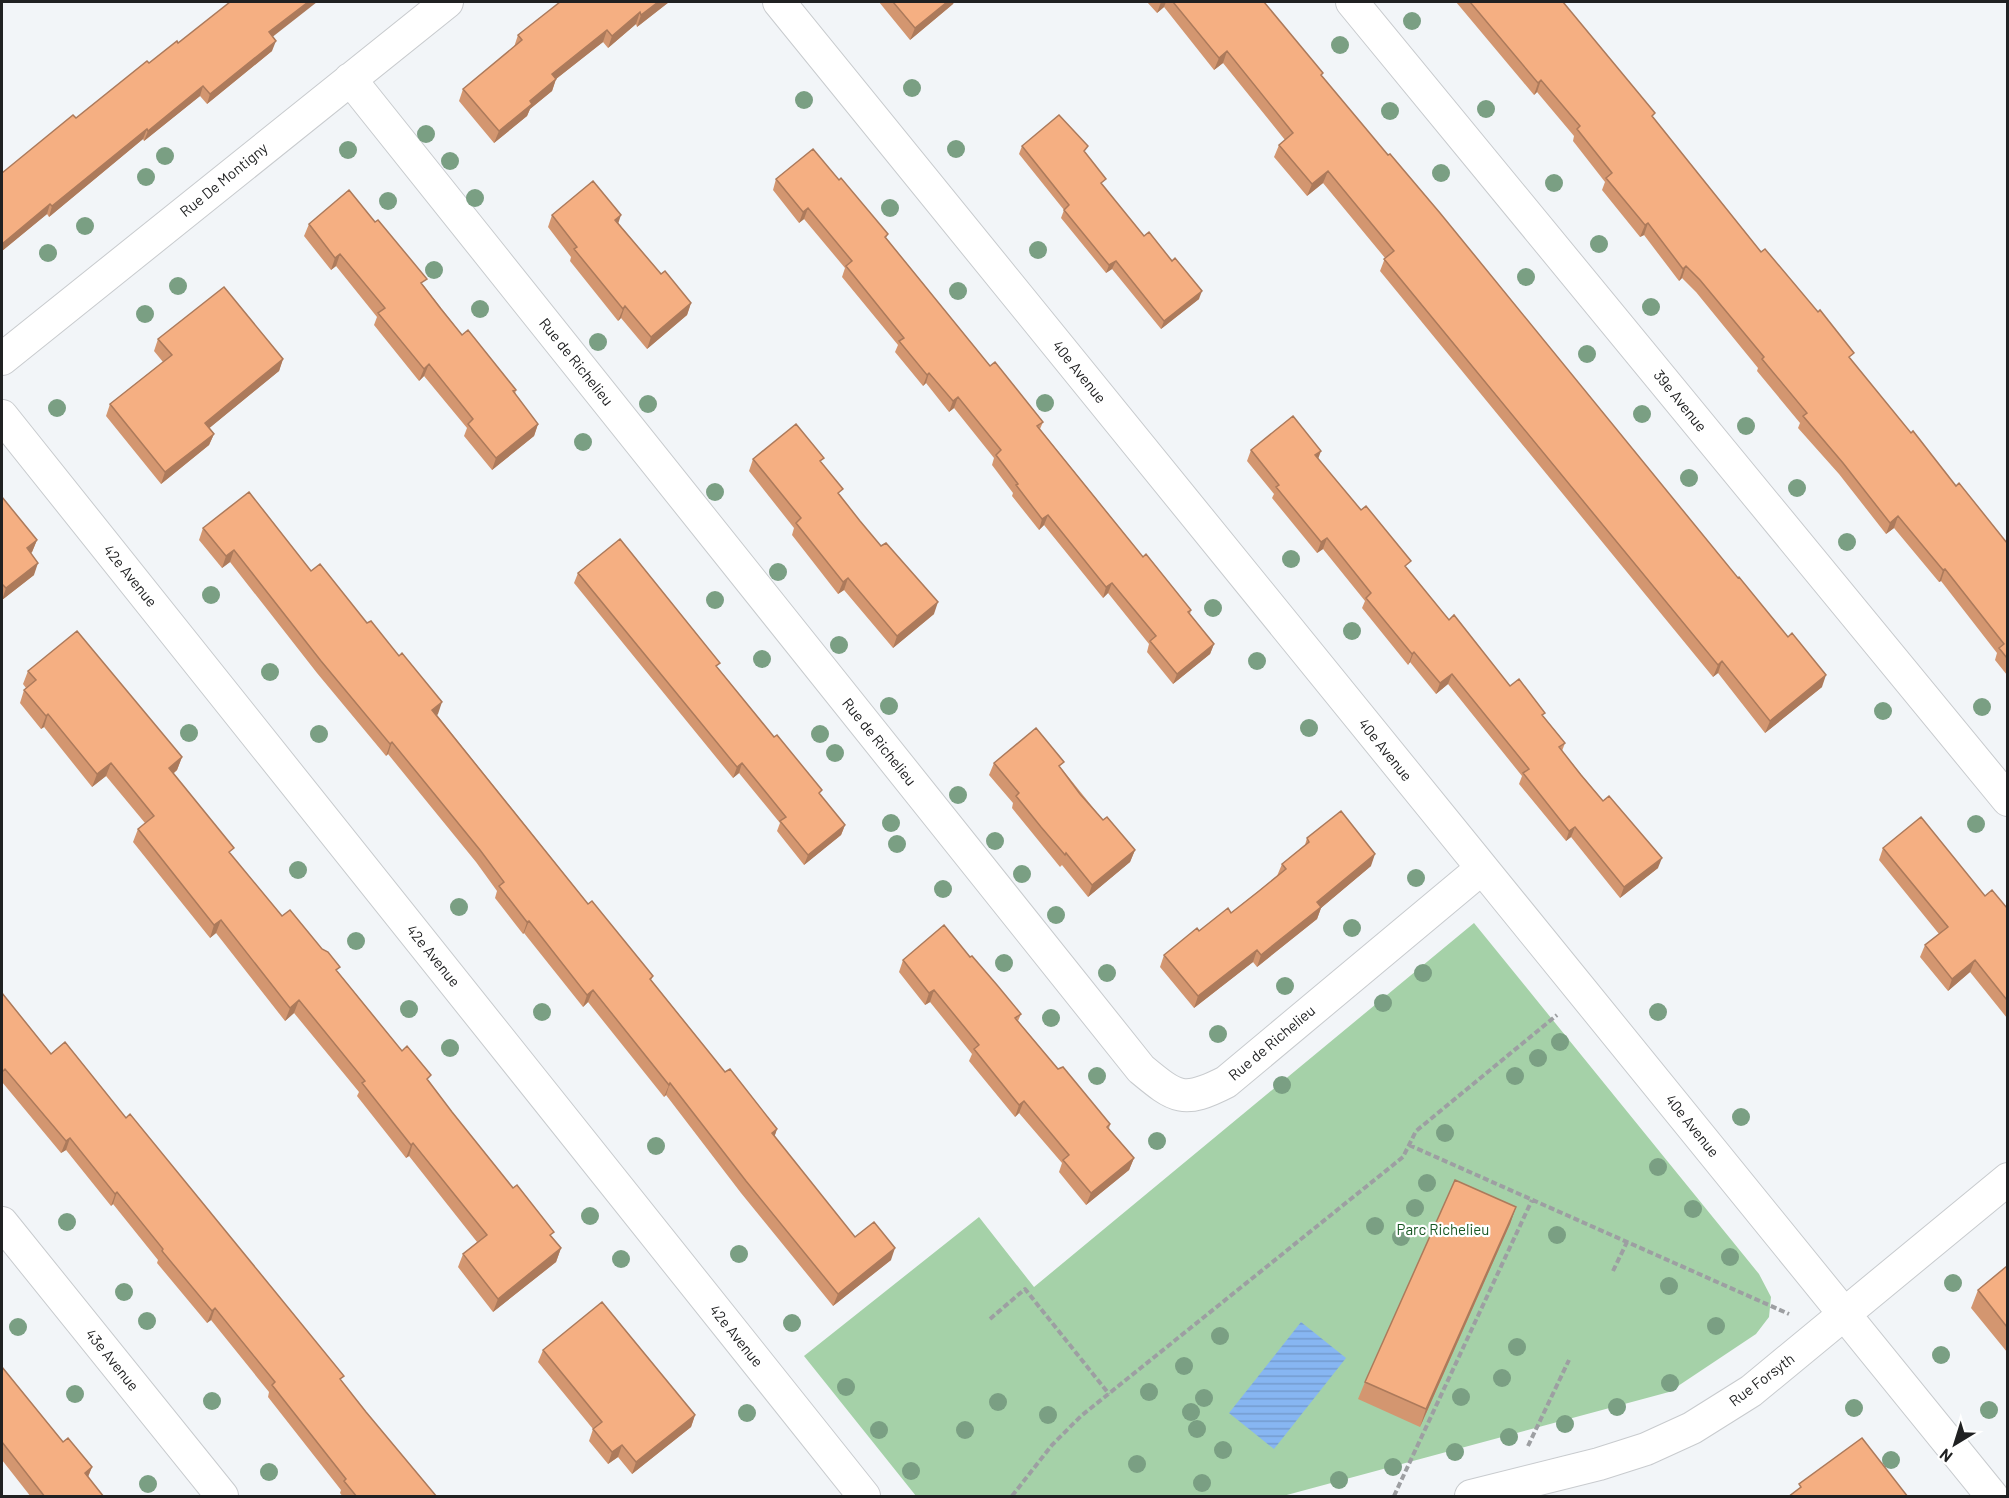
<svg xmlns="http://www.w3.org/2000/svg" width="2009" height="1498" font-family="Barlow,sans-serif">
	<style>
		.park { fill: #a5d1a8 }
		.water { fill: url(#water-rules) }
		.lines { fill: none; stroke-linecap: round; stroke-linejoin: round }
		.minor-casing { stroke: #c8cbce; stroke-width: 34 }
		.path { stroke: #9d9fa2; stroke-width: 4; stroke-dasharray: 6 3; stroke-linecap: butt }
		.minor { stroke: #fff; stroke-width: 32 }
		.tree { fill: #7a9f83 }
		.wall { fill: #d39670 }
		.shaded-wall { fill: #ac7a5b }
		.building { fill: #f5af82; stroke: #ac7a5b; stroke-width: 1.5 }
		.labels { text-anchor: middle; stroke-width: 4.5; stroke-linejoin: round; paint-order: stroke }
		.street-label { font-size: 15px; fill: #202122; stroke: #fff }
		.park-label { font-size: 15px; fill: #185823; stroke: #fff }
	</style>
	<defs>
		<pattern id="water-rules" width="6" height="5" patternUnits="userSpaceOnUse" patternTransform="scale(1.5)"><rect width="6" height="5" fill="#87b6f2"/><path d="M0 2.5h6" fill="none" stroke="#749ccf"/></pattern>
	</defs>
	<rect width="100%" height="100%" fill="#f2f5f8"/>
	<path class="park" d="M1474 923 1759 1274 1771 1297 1769 1317 1756 1334 1669 1392 1283 1496H916L804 1356 979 1217 1034 1287Z"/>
	<path class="water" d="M1301 1322 1346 1358 1274 1449 1229 1413Z"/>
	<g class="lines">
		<defs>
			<path id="minor" d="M779 2 1992 1496
				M1352 2 2008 800
				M350 79 1141 1069C1176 1098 1183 1104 1226 1082L1481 869
				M2 359 447 2
				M2 416 864 1496
				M2 1223 222 1496
				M1471 1496 1599 1464 1646 1449 1692 1428 1751 1391 2008 1179"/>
		</defs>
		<use href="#minor" class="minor-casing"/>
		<path class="path" d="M1409 1145 1789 1314
			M1613 1271 1627 1242
			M990 1319 1025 1289 1109 1394
			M1528 1446 1569 1360
			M1012 1496 1052 1445 1081 1416 1403 1157 1416 1131 1557 1015
			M1394 1496 1532 1200"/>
		<use href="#minor" class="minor"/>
	</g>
	<g class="tree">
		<circle cx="1412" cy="21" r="9"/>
		<circle cx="1340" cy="45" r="9"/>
		<circle cx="912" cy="88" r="9"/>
		<circle cx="804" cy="100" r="9"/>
		<circle cx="1486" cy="109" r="9"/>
		<circle cx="1390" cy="111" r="9"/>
		<circle cx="426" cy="134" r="9"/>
		<circle cx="956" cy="149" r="9"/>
		<circle cx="348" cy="150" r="9"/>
		<circle cx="165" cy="156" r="9"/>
		<circle cx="450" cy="161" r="9"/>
		<circle cx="1441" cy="173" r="9"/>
		<circle cx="146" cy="177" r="9"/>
		<circle cx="1554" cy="183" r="9"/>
		<circle cx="475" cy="198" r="9"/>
		<circle cx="388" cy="201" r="9"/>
		<circle cx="890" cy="208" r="9"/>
		<circle cx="85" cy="226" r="9"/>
		<circle cx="1599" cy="244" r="9"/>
		<circle cx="1038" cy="250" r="9"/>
		<circle cx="48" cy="253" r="9"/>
		<circle cx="434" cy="270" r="9"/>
		<circle cx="1526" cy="277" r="9"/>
		<circle cx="178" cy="286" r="9"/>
		<circle cx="958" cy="291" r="9"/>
		<circle cx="1651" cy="307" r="9"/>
		<circle cx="480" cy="309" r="9"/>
		<circle cx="145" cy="314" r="9"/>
		<circle cx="598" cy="342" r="9"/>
		<circle cx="1587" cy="354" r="9"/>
		<circle cx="1045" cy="403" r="9"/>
		<circle cx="648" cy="404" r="9"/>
		<circle cx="57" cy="408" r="9"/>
		<circle cx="1642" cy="414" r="9"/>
		<circle cx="1746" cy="426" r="9"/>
		<circle cx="583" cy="442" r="9"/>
		<circle cx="1689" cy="478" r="9"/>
		<circle cx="1797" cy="488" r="9"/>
		<circle cx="715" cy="492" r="9"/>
		<circle cx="1847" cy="542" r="9"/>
		<circle cx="1291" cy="559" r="9"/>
		<circle cx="778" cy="572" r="9"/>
		<circle cx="211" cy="595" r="9"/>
		<circle cx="715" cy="600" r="9"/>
		<circle cx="1213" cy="608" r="9"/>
		<circle cx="1352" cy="631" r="9"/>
		<circle cx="839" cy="645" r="9"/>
		<circle cx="762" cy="659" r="9"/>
		<circle cx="1257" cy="661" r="9"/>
		<circle cx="270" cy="672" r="9"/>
		<circle cx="889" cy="706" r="9"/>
		<circle cx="1982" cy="707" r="9"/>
		<circle cx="1883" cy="711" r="9"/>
		<circle cx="1309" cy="728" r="9"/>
		<circle cx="189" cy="733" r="9"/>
		<circle cx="319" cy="734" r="9"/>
		<circle cx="820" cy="734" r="9"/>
		<circle cx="835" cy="753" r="9"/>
		<circle cx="958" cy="795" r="9"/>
		<circle cx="891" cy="823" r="9"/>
		<circle cx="1976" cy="824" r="9"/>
		<circle cx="995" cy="841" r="9"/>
		<circle cx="897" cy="844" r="9"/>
		<circle cx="298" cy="870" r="9"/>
		<circle cx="1022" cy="874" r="9"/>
		<circle cx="1416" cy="878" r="9"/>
		<circle cx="943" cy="889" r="9"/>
		<circle cx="459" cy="907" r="9"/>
		<circle cx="1056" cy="915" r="9"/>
		<circle cx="1352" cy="928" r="9"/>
		<circle cx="356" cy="941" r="9"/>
		<circle cx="1004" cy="963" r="9"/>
		<circle cx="1107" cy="973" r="9"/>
		<circle cx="1423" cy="973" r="9"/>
		<circle cx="1285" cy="986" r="9"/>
		<circle cx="1383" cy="1003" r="9"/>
		<circle cx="409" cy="1009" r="9"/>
		<circle cx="542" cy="1012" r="9"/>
		<circle cx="1658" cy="1012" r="9"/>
		<circle cx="1051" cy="1018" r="9"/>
		<circle cx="1218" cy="1034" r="9"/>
		<circle cx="1560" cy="1042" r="9"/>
		<circle cx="450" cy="1048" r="9"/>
		<circle cx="1538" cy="1058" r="9"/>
		<circle cx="1097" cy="1076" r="9"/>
		<circle cx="1515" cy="1076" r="9"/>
		<circle cx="1282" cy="1085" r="9"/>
		<circle cx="1741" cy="1117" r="9"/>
		<circle cx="1445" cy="1133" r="9"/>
		<circle cx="1157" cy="1141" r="9"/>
		<circle cx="656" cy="1146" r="9"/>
		<circle cx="1658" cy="1167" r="9"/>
		<circle cx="1427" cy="1183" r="9"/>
		<circle cx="1415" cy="1208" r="9"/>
		<circle cx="1693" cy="1209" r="9"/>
		<circle cx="590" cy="1216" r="9"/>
		<circle cx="67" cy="1222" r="9"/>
		<circle cx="1375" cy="1226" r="9"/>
		<circle cx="1557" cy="1235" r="9"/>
		<circle cx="1401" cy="1237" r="9"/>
		<circle cx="739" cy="1254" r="9"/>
		<circle cx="1730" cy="1257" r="9"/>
		<circle cx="621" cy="1259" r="9"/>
		<circle cx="1953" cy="1283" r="9"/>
		<circle cx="1669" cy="1286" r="9"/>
		<circle cx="124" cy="1292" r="9"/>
		<circle cx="147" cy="1321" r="9"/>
		<circle cx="792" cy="1323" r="9"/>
		<circle cx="1716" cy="1326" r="9"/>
		<circle cx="18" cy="1327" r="9"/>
		<circle cx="1220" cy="1336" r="9"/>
		<circle cx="1517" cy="1347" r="9"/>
		<circle cx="1941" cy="1355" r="9"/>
		<circle cx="1184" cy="1366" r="9"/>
		<circle cx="1502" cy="1378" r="9"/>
		<circle cx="1670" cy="1383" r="9"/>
		<circle cx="846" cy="1387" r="9"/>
		<circle cx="1149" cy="1392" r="9"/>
		<circle cx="75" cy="1394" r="9"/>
		<circle cx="1461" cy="1397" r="9"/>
		<circle cx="1204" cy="1398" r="9"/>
		<circle cx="212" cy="1401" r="9"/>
		<circle cx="998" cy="1402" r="9"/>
		<circle cx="1617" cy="1407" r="9"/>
		<circle cx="1854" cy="1408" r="9"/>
		<circle cx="1989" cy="1410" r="9"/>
		<circle cx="1191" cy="1412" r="9"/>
		<circle cx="747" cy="1413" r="9"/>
		<circle cx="1048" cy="1415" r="9"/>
		<circle cx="1565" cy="1424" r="9"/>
		<circle cx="1197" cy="1429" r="9"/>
		<circle cx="879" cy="1430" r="9"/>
		<circle cx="965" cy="1430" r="9"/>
		<circle cx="1509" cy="1437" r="9"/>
		<circle cx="1223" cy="1450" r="9"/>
		<circle cx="1455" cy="1452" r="9"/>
		<circle cx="1891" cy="1460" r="9"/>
		<circle cx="1137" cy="1464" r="9"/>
		<circle cx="1393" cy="1467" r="9"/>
		<circle cx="911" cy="1471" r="9"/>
		<circle cx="269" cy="1472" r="9"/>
		<circle cx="1339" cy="1480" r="9"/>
		<circle cx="1202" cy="1483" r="9"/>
		<circle cx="148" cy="1484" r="9"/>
	</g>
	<path class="wall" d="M669 2 637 27 636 24 608 48 603 42 556 79 552 91 530 109 527 116 494 143 459 101 463 89 514 47 518 35Z
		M879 2H954L953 4 910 40Z
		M1147 2H1264L1322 76 1822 687 1765 733 1718 673 1713 677 1380 271 1385 258 1323 183 1307 196 1274 157 1279 145 1285 140 1223 63 1214 70 1164 7 1157 13Z
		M1456 2H1563L1653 118 1761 252 1911 433 1956 486 2007 543V675L1995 660 1997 653 1941 581 1939 582 1894 528 1886 534 1839 474 1798 428 1800 423 1757 371 1758 368 1696 292 1682 278 1679 281 1644 235 1640 237 1602 190 1605 182 1573 141 1574 136 1537 92 1534 95Z
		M273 37 272 51 207 104 200 96 144 141 143 139 49 217 47 214 2 251V173L76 118 149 63 178 43Z
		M1022 146 1086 153 1103 186 1144 236 1199 299 1161 329 1112 269 1106 273 1061 218 1064 210 1019 154Z
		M776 179 839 180 888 234 886 238 990 366 1043 422 1040 429 1143 557 1191 610 1190 614 1214 644 1210 654 1173 684 1147 652 1149 644 1108 593 1103 598 1044 525 1039 530 1012 496 1013 493 992 465 994 458 954 408 949 412 926 383 923 386 895 352 898 345 842 277 845 268 804 219 799 223 773 190Z
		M552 215 618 223 661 274 691 303 687 315 647 349 621 318 618 321 570 261 571 257 548 227Z
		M309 224 424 286 462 335 516 390 515 394 538 424 534 436 492 470 464 436 467 428 424 376 419 381 374 325 377 317 336 266 331 270 304 236Z
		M158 339 283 359 279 371 209 428 214 434 209 445 161 484 106 416 110 404 163 362 154 351Z
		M1251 450 1318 459 1449 620 1510 686 1544 717 1565 743 1562 751 1658 868 1620 898 1571 837 1566 841 1519 784 1522 776 1448 684 1436 694 1410 662 1408 665 1362 608 1365 601 1323 549 1317 553 1272 498 1274 494 1247 461Z
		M753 459 822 463 840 496 934 614 893 648 844 590 838 594 792 535 794 528 749 471Z
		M2 497 37 540 32 552 31 553 34 575 2 600Z
		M203 528 311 571 438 714 437 715 588 904 653 976 651 980 725 1072 777 1129 774 1137 855 1237 891 1260 833 1306 741 1193 666 1095 664 1097 588 1002 583 1007 524 933 523 934 495 898 497 891 476 862 388 754 386 756 317 673 230 562 222 568 199 540Z
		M578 573 718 668 845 825 841 835 804 865 777 831 780 823 739 773 733 778 574 583Z
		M28 671 182 757 177 770 173 774 231 855 282 916 338 972 402 1051 429 1081 452 1112 561 1248 556 1262 493 1312 458 1267 463 1254 477 1242 409 1156 406 1158 357 1096 359 1092 294 1013 285 1021 216 933 210 938 133 842 138 829 145 823 106 776 92 787 44 727 41 729 20 703 24 690 26 688 23 684Z
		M994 763 1062 769 1103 820 1135 850 1130 862 1088 897 1062 865 1060 867 1012 808 1013 803 989 775Z
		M1307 838 1371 866 1321 908 1317 919 1257 967 1253 962 1194 1008 1160 967 1164 955 1199 931 1231 913 1277 876 1282 864 1305 845Z
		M1883 848 1985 896 2007 908V1018L1970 972 1948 991 1920 957 1925 945 1939 934 1879 860Z
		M970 957 1021 1014 1018 1021 1058 1069 1110 1124 1109 1129 1134 1158 1129 1170 1086 1205 1059 1172 1062 1163 1019 1113 1015 1117 969 1061 972 1054 930 1002 925 1005 899 972 903 960Z
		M2 993 51 1054 126 1118 366 1412 437 1497H343L340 1493 341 1490 268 1397 269 1392 211 1320 207 1323 157 1263 158 1260 113 1204 111 1206 66 1150 61 1153 2 1082Z
		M1516 1207 1510 1224 1420 1427 1358 1399 1365 1382Z
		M2007 1266V1352L1971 1308 1978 1290Z
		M543 1350 695 1415 691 1427 632 1474 618 1457 608 1464 589 1441 593 1429 538 1362Z
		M2 1367 63 1442 92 1467 88 1477 104 1497H31L2 1460Z"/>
	<path class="shaded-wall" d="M308 2H317L266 42 269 32Z
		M658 2H669L637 27 641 15Z
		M947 2H954L953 4 910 40 915 28Z
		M1161 2H1166L1164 7 1157 13Z
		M640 12 636 24 608 48 612 36Z
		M607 30 603 42 556 79 552 91 530 109 527 116 494 143 499 131 530 101 552 74Z
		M276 41 272 51 207 104 210 94Z
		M1227 51 1223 63 1214 70 1219 58Z
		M1541 80 1537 92 1534 95 1538 83Z
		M203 86 200 96 144 141 148 131Z
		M147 129 143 139 49 217 52 206Z
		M1328 171 1323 183 1307 196 1312 184Z
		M50 204 47 214 2 251V244Z
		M808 208 804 219 799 223 803 212Z
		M621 215 617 227 615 220Z
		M1648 223 1644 235 1640 237 1645 225Z
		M340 254 336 266 331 270 335 258Z
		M1116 261 1112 269 1106 273 1109 265Z
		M1686 266 1682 278 1679 281 1683 269Z
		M1202 291 1199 299 1161 329 1164 321Z
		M691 303 687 315 647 349 651 337Z
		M625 306 621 318 618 321 623 309Z
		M283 359 279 371 201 435 205 423Z
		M429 364 424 376 419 381 424 369Z
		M929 373 926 383 923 386 927 375Z
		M958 397 954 408 949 412 953 401Z
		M538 424 534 436 492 470 496 458Z
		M214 434 209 445 161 484 165 472Z
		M1321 451 1317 462 1315 455Z
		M1048 515 1044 525 1039 530 1042 519Z
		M1898 516 1894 528 1886 534 1890 523Z
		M1327 538 1323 549 1317 553 1321 542Z
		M37 540 32 552 23 560 27 548Z
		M234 550 230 562 222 568 226 556Z
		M38 563 34 575 2 600 6 588Z
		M1945 569 1941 581 1939 582 1943 570Z
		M848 578 844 590 838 594 843 582Z
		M1112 583 1108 593 1103 598 1106 587Z
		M938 602 934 614 893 648 897 636Z
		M1214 644 1210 654 1173 684 1177 674Z
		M1414 652 1410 662 1408 665 1412 654Z
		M1722 661 1718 673 1713 677 1718 665Z
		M1452 674 1448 684 1436 694 1440 683Z
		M1826 675 1822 687 1765 733 1770 721Z
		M442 702 438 714 428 722 432 710Z
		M48 714 44 727 41 729 46 716Z
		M392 742 388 754 386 756 390 744Z
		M182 757 177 770 164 781 169 768Z
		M111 763 106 776 92 787 97 774Z
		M742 763 739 773 733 778 737 767Z
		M845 825 841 835 804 865 808 855Z
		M1575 827 1571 837 1566 841 1569 831Z
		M1135 850 1130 862 1088 897 1092 885Z
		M1375 854 1371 866 1321 908 1317 919 1257 967 1261 955 1317 902Z
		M1662 858 1658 868 1620 898 1624 887Z
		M221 920 216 933 210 938 214 925Z
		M529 921 524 933 523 934 527 922Z
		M1257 950 1253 962 1194 1008 1198 996Z
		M1975 960 1970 972 1948 991 1952 979Z
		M593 990 588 1002 583 1007 587 995Z
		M934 990 930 1002 925 1005 929 993Z
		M299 1000 294 1013 285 1021 290 1008Z
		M670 1083 666 1095 664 1097 669 1085Z
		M1024 1101 1019 1113 1015 1117 1019 1105Z
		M777 1129 773 1141 772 1133Z
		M70 1138 66 1150 61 1153 66 1141Z
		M413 1143 409 1156 406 1158 411 1145Z
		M1134 1158 1129 1170 1086 1205 1091 1193Z
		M117 1192 113 1204 111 1206 115 1194Z
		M1516 1207 1510 1224 1420 1427 1426 1409Z
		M561 1248 556 1262 493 1312 498 1299Z
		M895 1248 891 1260 833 1306 838 1294Z
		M215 1308 211 1320 207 1323 212 1311Z
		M695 1415 691 1427 632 1474 636 1462Z
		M622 1445 618 1457 608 1464 612 1452Z
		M92 1467 87 1479 85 1473Z"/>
	<path class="building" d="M230 2H308L269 32 276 41 210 94 203 86 148 131 147 129 52 206 50 204 2 244V173L73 115 76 118 147 61 149 63 177 41 178 43Z
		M560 2H658L641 15 640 12 612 36 607 30 552 74 556 79 530 101 532 104 499 131 463 89 522 40 518 35Z
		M893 2H947L915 28Z
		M1173 2H1264L1323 73 1321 75 1388 155 1390 154 1440 213 1738 578 1739 577 1788 637 1792 633 1826 675 1770 721 1722 661 1718 665 1384 259 1394 251 1328 171 1312 184 1279 145 1293 133 1227 51 1219 58Z
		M1470 2H1563L1655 113 1652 116 1761 252 1765 249 1818 312 1820 310 1854 353 1849 357 1911 433 1913 431 1956 486 1959 483 2007 543V658L1999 648 2004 644 1945 569 1943 570 1898 516 1890 523 1843 463 1803 416 1807 413 1762 359 1764 357 1700 280 1686 266 1683 269 1648 223 1645 225 1606 178 1612 173 1577 129 1580 126 1541 80 1538 83Z
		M1059 115 1088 146 1084 151 1106 179 1101 183 1144 236 1149 232 1172 261 1175 258 1202 291 1164 321 1116 261 1109 265 1064 210 1069 205 1022 146Z
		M813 149 839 180 841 178 888 234 885 237 990 366 995 362 1043 422 1037 426 1143 557 1146 554 1191 610 1188 612 1214 644 1177 674 1150 641 1156 636 1112 583 1106 587 1048 515 1042 519 1016 485 1018 484 996 455 1001 450 958 397 953 401 929 373 927 375 899 341 904 338 846 266 852 261 808 208 803 212 776 179Z
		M593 181 621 215 615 220 661 274 665 271 691 303 651 337 625 306 623 309 574 249 577 247 552 215Z
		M349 190 375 222 378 220 427 279 421 283 441 309 462 335 468 330 516 390 513 391 538 424 496 458 468 424 473 419 429 364 424 369 378 313 385 308 340 254 335 258 309 224Z
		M224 287 283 359 205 423 214 434 165 472 110 404 172 355 158 339Z
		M1293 416 1321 451 1315 455 1361 510 1366 506 1411 561 1405 566 1449 620 1454 615 1510 686 1519 679 1545 713 1542 715 1565 743 1559 747 1581 775 1603 801 1609 796 1662 858 1624 887 1575 827 1569 831 1523 773 1529 769 1452 674 1440 683 1414 652 1412 654 1366 598 1371 593 1327 538 1321 542 1276 487 1279 485 1251 450Z
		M796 424 824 458 820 461 843 489 838 493 860 521 881 546 886 543 938 602 897 636 848 578 843 582 796 523 801 518 753 459Z
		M249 492 311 571 320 564 367 623 371 621 399 656 402 653 442 702 432 710 588 904 592 901 653 976 650 979 725 1072 730 1069 777 1129 772 1133 855 1237 874 1222 895 1248 838 1294 746 1181 670 1083 669 1085 593 990 587 995 529 921 527 922 499 886 504 882 480 850 392 742 390 744 321 661 234 550 226 556 203 528Z
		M2 497 37 540 27 548 38 563 6 588 2 584Z
		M620 539 720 663 716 666 774 737 777 735 822 790 819 793 845 825 808 855 780 821 786 817 742 763 737 767 578 573Z
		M77 631 182 757 169 768 234 848 229 852 282 916 290 910 322 949 328 952 340 967 336 970 402 1051 407 1046 431 1075 427 1079 452 1112 513 1188 517 1185 554 1232 550 1235 561 1248 498 1299 463 1254 487 1235 413 1143 411 1145 362 1083 365 1081 299 1000 290 1008 221 920 214 925 138 829 154 816 111 763 97 774 48 714 46 716 24 690 36 680 28 671Z
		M1036 728 1064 762 1059 766 1080 794 1103 820 1107 817 1135 850 1092 885 1066 853 1065 855 1041 827 1016 796 1019 793 994 763Z
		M1341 811 1375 854 1317 902 1321 907 1261 955 1257 950 1198 996 1164 955 1197 928 1199 931 1228 908 1231 913 1259 891 1286 869 1282 864 1309 842 1307 838Z
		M1921 817 1985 896 1992 890 2007 908V1000L1975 960 1952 979 1925 945 1948 927 1883 848Z
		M944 925 970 957 972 956 997 985 1021 1014 1015 1018 1058 1069 1063 1067 1110 1124 1107 1127 1134 1158 1091 1193 1063 1160 1069 1155 1024 1101 1019 1105 974 1049 979 1045 934 990 929 993 903 960Z
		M2 993 51 1054 65 1042 126 1118 130 1114 344 1376 340 1379 366 1412 437 1497H357L344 1481 346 1479 272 1385 275 1382 215 1308 212 1311 162 1251 163 1249 117 1192 115 1194 70 1138 66 1141 5 1069 2 1072Z
		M1455 1180 1516 1207 1426 1409 1365 1382Z
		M2007 1266V1327L1978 1290Z
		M602 1302 695 1415 636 1462 622 1445 612 1452 593 1429 602 1422 543 1350Z
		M2 1367 63 1442 68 1438 92 1467 85 1473 104 1497H45L2 1442Z
		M1862 1438 1908 1497H1788L1801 1487 1799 1484Z"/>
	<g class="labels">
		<g class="street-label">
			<text transform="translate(224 180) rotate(-39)" y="5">Rue De Montigny</text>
			<text transform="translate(576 362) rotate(51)" y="5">Rue de Richelieu</text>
			<text transform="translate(1079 372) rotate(51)" y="5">40e Avenue</text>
			<text transform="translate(1680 401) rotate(51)" y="5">39e Avenue</text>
			<text transform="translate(130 576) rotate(51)" y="5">42e Avenue</text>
			<text transform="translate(879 742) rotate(51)" y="5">Rue de Richelieu</text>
			<text transform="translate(1385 750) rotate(51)" y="5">40e Avenue</text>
			<text transform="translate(433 956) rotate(51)" y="5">42e Avenue</text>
			<text transform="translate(1272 1043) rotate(-40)" y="5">Rue de Richelieu</text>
			<text transform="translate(1692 1126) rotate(51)" y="5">40e Avenue</text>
			<text transform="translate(736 1336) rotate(51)" y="5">42e Avenue</text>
			<text transform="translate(112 1360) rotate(51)" y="5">43e Avenue</text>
			<text transform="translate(1762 1380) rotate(-37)" y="5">Rue Forsyth</text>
		</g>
		<g class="park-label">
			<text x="1443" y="1235">Parc Richelieu</text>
		</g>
	</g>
	<rect width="2009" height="1498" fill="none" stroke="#202122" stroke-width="6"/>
	<g transform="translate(1955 1444) rotate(218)" stroke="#ffffff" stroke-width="4.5" paint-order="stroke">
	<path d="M0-4.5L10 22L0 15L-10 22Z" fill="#202122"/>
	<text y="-9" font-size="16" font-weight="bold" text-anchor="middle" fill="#202122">N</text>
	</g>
</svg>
